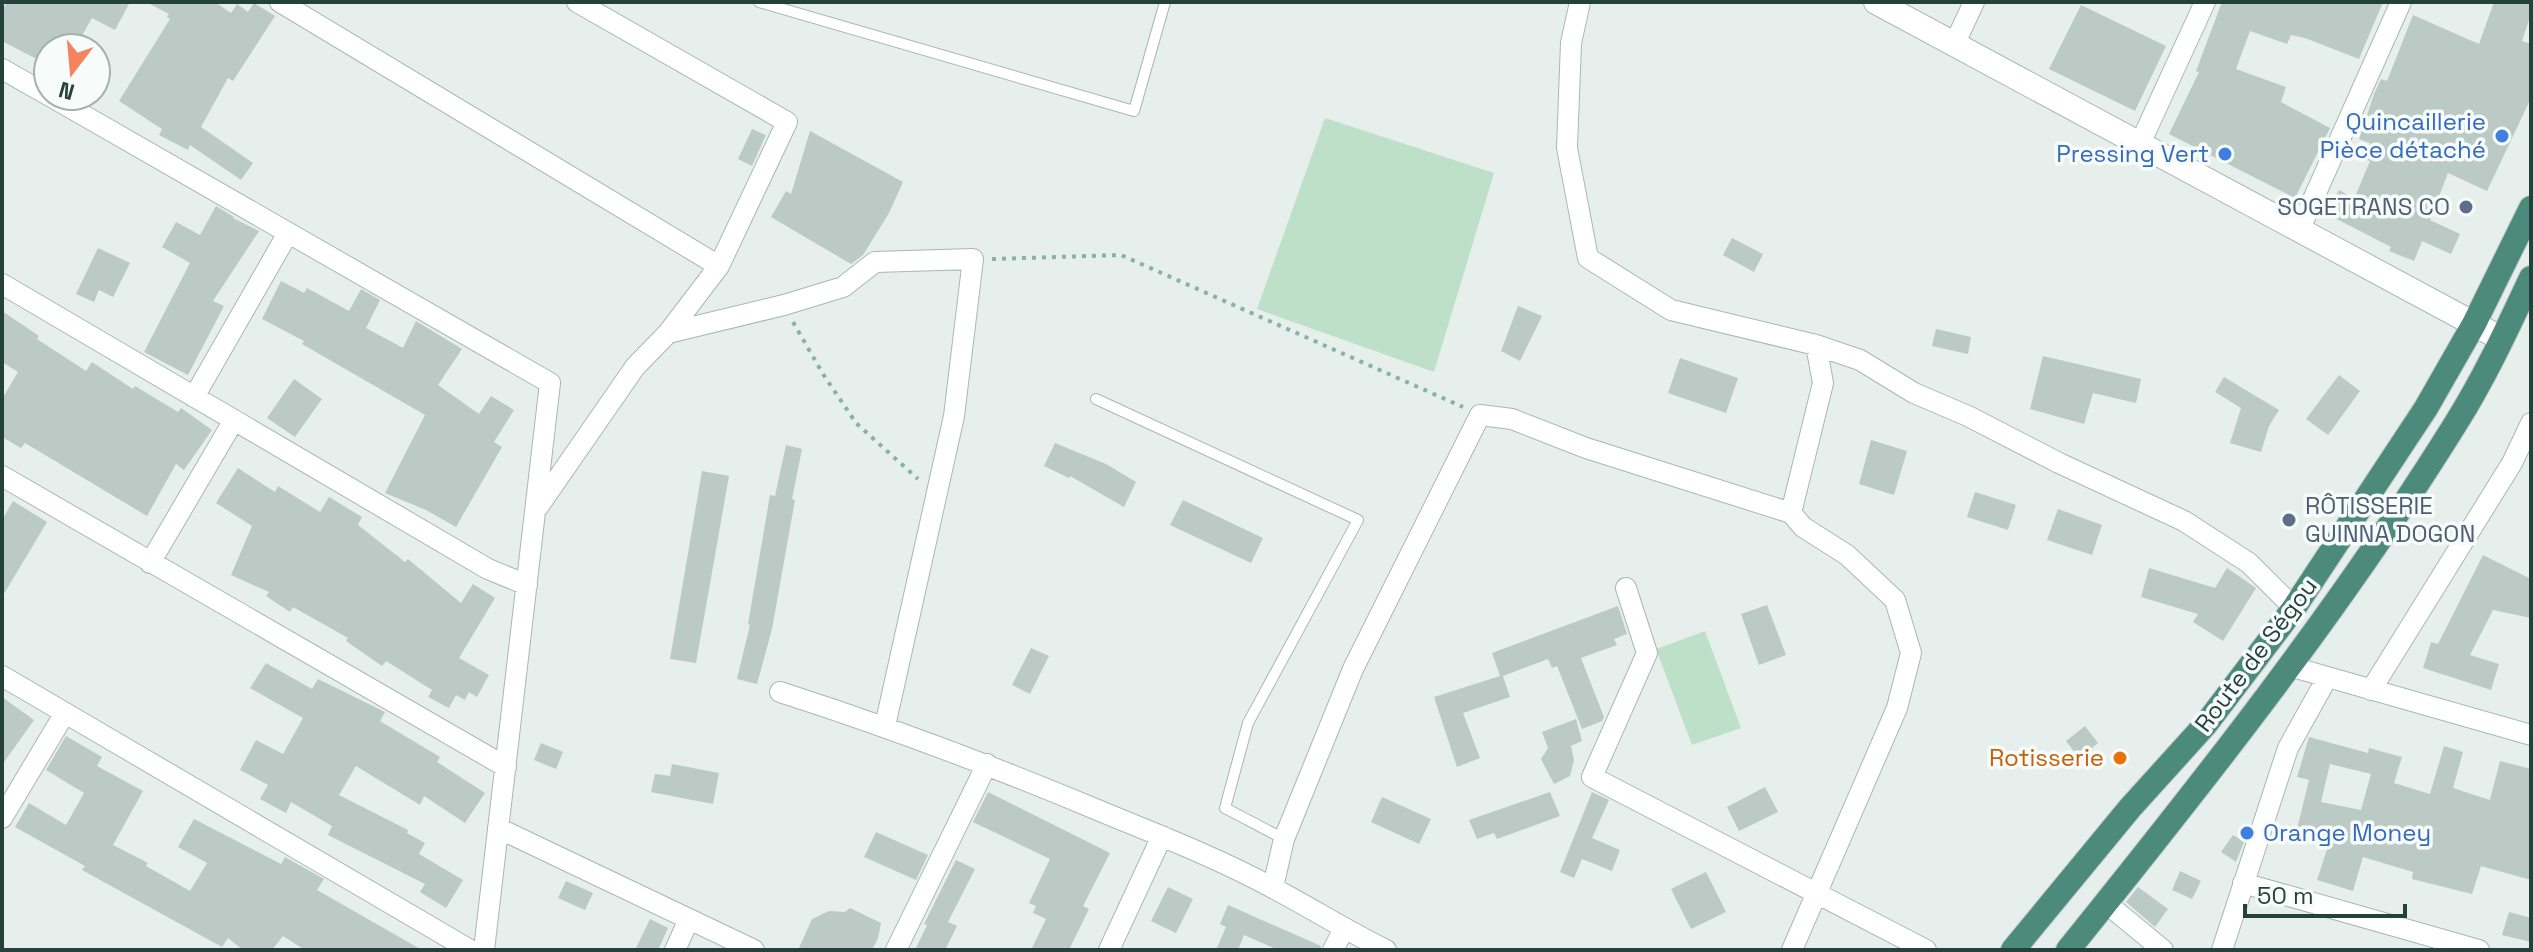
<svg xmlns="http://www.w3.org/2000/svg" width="2533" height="952" font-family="'Space Grotesk',sans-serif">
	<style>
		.green { fill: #bfe0c8 }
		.building { fill: #bbcac4; fill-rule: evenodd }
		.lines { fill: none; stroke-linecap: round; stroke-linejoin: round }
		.service-casing { stroke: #a8b8b2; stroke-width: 12 }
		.minor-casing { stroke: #a8b8b2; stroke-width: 22 }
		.tertiary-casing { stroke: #a8b8b2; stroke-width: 26 }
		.trunk-casing { stroke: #c2cac8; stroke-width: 26 }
		.path { stroke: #86b3a5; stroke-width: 4; stroke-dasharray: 4 6; stroke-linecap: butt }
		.service { stroke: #fff; stroke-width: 10 }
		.minor { stroke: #fff; stroke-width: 20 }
		.tertiary { stroke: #fff; stroke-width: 24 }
		.trunk { stroke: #4c8a7c; stroke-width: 24 }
		.shop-dot { fill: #3f7fe0; stroke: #f7fbf9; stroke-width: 3 }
		.service-dot { fill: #5c6f8a; stroke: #f7fbf9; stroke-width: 3 }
		.food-dot { fill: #e8710a; stroke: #f7fbf9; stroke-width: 3 }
		.labels { text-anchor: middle; stroke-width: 7; stroke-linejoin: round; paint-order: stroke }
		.shop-label { font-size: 24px; fill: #366cbe; stroke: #f7fbf9; text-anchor: end }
		.service-label { font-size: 24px; fill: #4e5e75; stroke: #f7fbf9; text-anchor: end }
		.street-label { font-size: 24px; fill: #24423a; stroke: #f7fbf9 }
		.food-label { font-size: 24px; fill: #c56008; stroke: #f7fbf9; text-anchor: end }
	</style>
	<rect width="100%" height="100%" fill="#e6efeb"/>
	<path class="green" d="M1325 118 1494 173 1434 372 1257 309Z
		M1705 631 1741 728 1692 745 1656 649Z"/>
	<path class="building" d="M7 2H130L115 30 92 18 75 48H48V65L2 41V11Z
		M146 2H215L231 13 237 4 248 12 254 3 275 16 233 81 228 78 201 127 253 163 241 180 190 145 188 150 159 135 162 129 119 101 170 19 167 17 169 14Z
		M2222 2H2383L2359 59 2305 38 2291 35 2287 44 2250 31 2236 69 2286 87 2281 102 2330 128 2295 198 2169 134 2199 72 2196 71Z
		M2494 2H2531V14L2522 41 2531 44V98L2487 191 2448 173 2430 220 2460 234 2451 254 2422 241 2414 261 2389 251 2391 247 2327 214 2339 190 2354 198 2357 192 2370 161 2364 159 2370 143 2359 139 2374 94 2381 79 2387 81 2413 15 2479 44Z
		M2081 5 2166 46 2135 111 2049 69Z
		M752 129 766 135 752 166 738 159Z
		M810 131 903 182 889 213 863 255 851 264 771 217 786 191 791 194Z
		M216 206 234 217 233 218 259 231 213 301 224 306 188 375 144 352 190 263 162 247 176 222 200 235Z
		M1732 238 1763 254 1754 272 1723 255Z
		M98 248 130 263 113 297 99 290 94 302 76 294Z
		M281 281 304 293 307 288 349 311 361 289 380 300 366 328 403 348 416 321 462 349 438 385 479 414 491 396 514 410 494 442 502 447 456 527 426 510 385 493 425 415 302 344 304 341 262 319Z
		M1518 306 1542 316 1520 361 1501 351Z
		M2 311 39 336 37 339 86 371 92 362 133 389 135 386 178 412 181 408 212 430 184 470 176 464 147 516 25 443 21 448 2 437V399L18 372 2 362Z
		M1936 329 1971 337 1968 354 1932 346Z
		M2043 356 2141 379 2136 403 2093 393 2084 424 2030 409Z
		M1680 358 1738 378 1726 413 1668 393Z
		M2339 375 2360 391 2328 435 2306 419Z
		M2224 377 2279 410 2269 426 2261 452 2230 443 2241 408 2215 392Z
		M294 379 322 399 295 437 267 418Z
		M1871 440 1907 451 1894 495 1859 484Z
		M1055 443 1106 464 1136 482 1124 507 1070 476 1069 478 1044 466Z
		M786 445 802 449 792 499 795 500 772 629 757 684 737 679 750 625 748 624 770 495 775 496Z
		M238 468 275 492 278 486 320 512 329 497 362 517 358 525 405 562 408 559 461 603 473 584 495 598 459 658 489 675 477 697 469 692 465 700 456 695 449 708 428 697 432 690 386 661 382 666 346 641 348 638 293 607 290 612 266 596 269 592 231 575 252 526 216 503Z
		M702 471 729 476 696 663 670 659Z
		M1975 492 2016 505 2008 530 1967 517Z
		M1183 500 1263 538 1251 563 1170 525Z
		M13 501 47 522 2 597V520Z
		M2058 509 2102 525 2092 555 2047 540Z
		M2483 555 2531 579V618L2493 610 2470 655 2499 664 2491 690 2423 668 2431 642 2438 644Z
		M2149 568 2215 588 2227 568 2256 588 2223 641 2193 622 2198 614 2141 597Z
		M1767 605 1786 655 1759 665 1741 614Z
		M1618 606 1627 634 1614 639 1617 645 1581 658 1604 717 1602 721 1582 729 1557 666 1552 668 1548 659 1503 676 1510 697 1463 713 1480 758 1457 767 1434 697 1500 676 1492 653Z
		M1031 648 1049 656 1030 694 1012 685Z
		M266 663 312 689 318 679 385 712 380 721 440 757 437 762 485 793 465 823 424 796 420 805 356 766 339 795 408 830 407 833 425 843 419 854 463 880 446 908 420 892 425 884 328 835 332 826 291 802 286 813 260 799 268 785 240 770 256 740 283 754 303 718 250 688Z
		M2 697 34 720 2 765Z
		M1576 719 1582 741 1571 746 1574 760 1570 776 1554 784 1541 759 1548 748 1542 732Z
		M2085 726 2098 743 2079 758 2066 741Z
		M66 736 102 757 97 766 143 791 113 845 148 863 146 866 190 891 207 863 178 847 194 819 281 864 285 857 324 879 317 890 422 950H305L283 936 272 950H243L228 938 222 947 82 870 85 866 15 827 29 803 66 825 84 793 46 770Z
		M2309 737 2368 753 2369 748 2402 757 2394 783 2430 794 2444 746 2463 752 2453 788 2490 800 2500 761 2531 769V880L2481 866 2472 894 2412 879 2413 872 2363 857 2353 891 2317 880 2331 837 2297 829 2309 780 2297 777ZM2330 764 2371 774 2361 810 2321 802Z
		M541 743 563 752 556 769 534 760Z
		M672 764 719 773 713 804 651 792 655 774 670 776Z
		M1765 787 1778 812 1739 831 1727 807Z
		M988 792 1110 853 1083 906 1089 909 1069 950H1031L1046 919 1033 913 1036 906 1029 903 1050 859 973 822Z
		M1550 792 1560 816 1497 839 1494 833 1477 839 1469 820Z
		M1592 792 1609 800 1592 838 1620 850 1612 871 1582 859 1574 878 1560 872Z
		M1382 797 1431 819 1419 844 1371 822Z
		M876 832 928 855 916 880 864 857Z
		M2233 835 2244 842 2236 862 2221 852Z
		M956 860 975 869 948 922 957 926 945 950H915L927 925 924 924Z
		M2180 871 2201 881 2192 899 2172 890Z
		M1706 872 1726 912 1691 929 1671 889Z
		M566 881 593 893 585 910 558 898Z
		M1168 887 1193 899 1176 933 1151 921Z
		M2138 887 2168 909 2155 927 2126 902Z
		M1228 905 1321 946 1320 950H1278L1244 935 1238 950H1216L1226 927 1220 924Z
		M850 908 881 923 878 938 872 950H798L812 919 829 911 845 912Z
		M2509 912 2531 918V942L2502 935Z
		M650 919 668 928 658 950H635Z"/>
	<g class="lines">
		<defs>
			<path id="service" d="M759 2 1134 111 1165 2
				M1096 399 1358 520 1248 723 1225 808 1284 839"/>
			<path id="minor" d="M280 2 719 266
				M1580 2 1571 43 1567 148 1588 258 1671 310 1816 345 1860 360 1914 393 1968 416 2059 463 2184 521 2249 563 2294 608
				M1954 45 1974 2
				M2 69 48 95
				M50 96 550 383 484 950
				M2139 146 2205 2
				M2299 231 2401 2
				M2 284 488 569 527 585
				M668 333 784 305 843 287 875 262 973 259 954 416 885 726
				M194 397 288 233
				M2 476 506 767
				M538 507 635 367 668 333 719 266 787 122 577 2
				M150 563 234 420
				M1626 588 1647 653 1592 777 1926 950
				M2289 666 2531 735
				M2 676 470 950
				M2371 690 2512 463 2531 423
				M780 692C889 727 995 767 1100 811 1158 835 1218 858 1273 888 1311 908 1347 931 1386 950
				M2 818 65 713
				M498 828 754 950
				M2243 883 2479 950
				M1273 887 1284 839 1353 669 1480 415 1512 419 1586 448 1791 513
				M2106 903 2163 950
				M675 950 689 919
				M896 950 987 764
				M1109 950 1162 836
				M1333 950 1344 929
				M1792 950 1897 708 1911 653 1895 600 1847 555 1803 527 1791 513 1823 383 1816 345
				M2222 950 2288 748 2327 678"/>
			<path id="tertiary" d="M1876 2 2502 339"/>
			<path id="trunk" d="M2013 950 2130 808 2206 724 2294 608 2426 408 2474 324 2531 208
				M2068 950C2205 780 2341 608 2456 423 2485 377 2508 327 2531 278"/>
		</defs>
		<use href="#service" class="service-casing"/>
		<use href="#minor" class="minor-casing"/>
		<use href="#tertiary" class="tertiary-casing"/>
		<use href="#trunk" class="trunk-casing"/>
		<path class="path" d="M992 259 1121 255 1463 407
			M793 322 823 374 856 423 918 479"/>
		<use href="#service" class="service"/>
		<use href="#minor" class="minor"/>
		<use href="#tertiary" class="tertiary"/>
		<use href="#trunk" class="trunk"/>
	</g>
	<g class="shop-dot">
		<circle cx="2502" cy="136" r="8"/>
		<circle cx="2225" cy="154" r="8"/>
		<circle cx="2247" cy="833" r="8"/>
	</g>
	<g class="service-dot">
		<circle cx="2466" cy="207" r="8"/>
		<circle cx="2289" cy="520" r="8"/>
	</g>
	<circle class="food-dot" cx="2120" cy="758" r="8"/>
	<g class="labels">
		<g class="shop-label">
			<text x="2486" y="130">Quincaillerie<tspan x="2486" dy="28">Pièce détaché</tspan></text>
			<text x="2209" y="162">Pressing Vert</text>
			<text x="2263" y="841" text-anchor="start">Orange Money</text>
		</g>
		<g class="service-label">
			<text x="2450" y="215">SOGETRANS CO</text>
			<text x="2305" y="514" text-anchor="start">RÔTISSERIE<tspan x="2305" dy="28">GUINNA DOGON</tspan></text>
		</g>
		<g class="street-label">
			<text transform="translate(2256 655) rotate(-53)" y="8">Route de Ségou</text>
		</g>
		<g class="food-label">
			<text x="2104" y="766">Rotisserie</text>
		</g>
	</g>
	<rect width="2533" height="952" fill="none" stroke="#24423a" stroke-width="8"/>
	<g transform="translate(72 72) rotate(196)"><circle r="38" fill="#f7fbf9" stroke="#a3b1ad" stroke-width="2"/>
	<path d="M0-6L14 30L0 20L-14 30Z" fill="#f4845f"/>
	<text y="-12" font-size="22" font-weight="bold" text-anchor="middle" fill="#24423a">N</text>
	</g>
	<path d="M2245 904v12h160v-12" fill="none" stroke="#24423a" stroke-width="4"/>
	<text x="2257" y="904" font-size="24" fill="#24423a" stroke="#f7fbf9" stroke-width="6" paint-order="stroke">50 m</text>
</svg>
